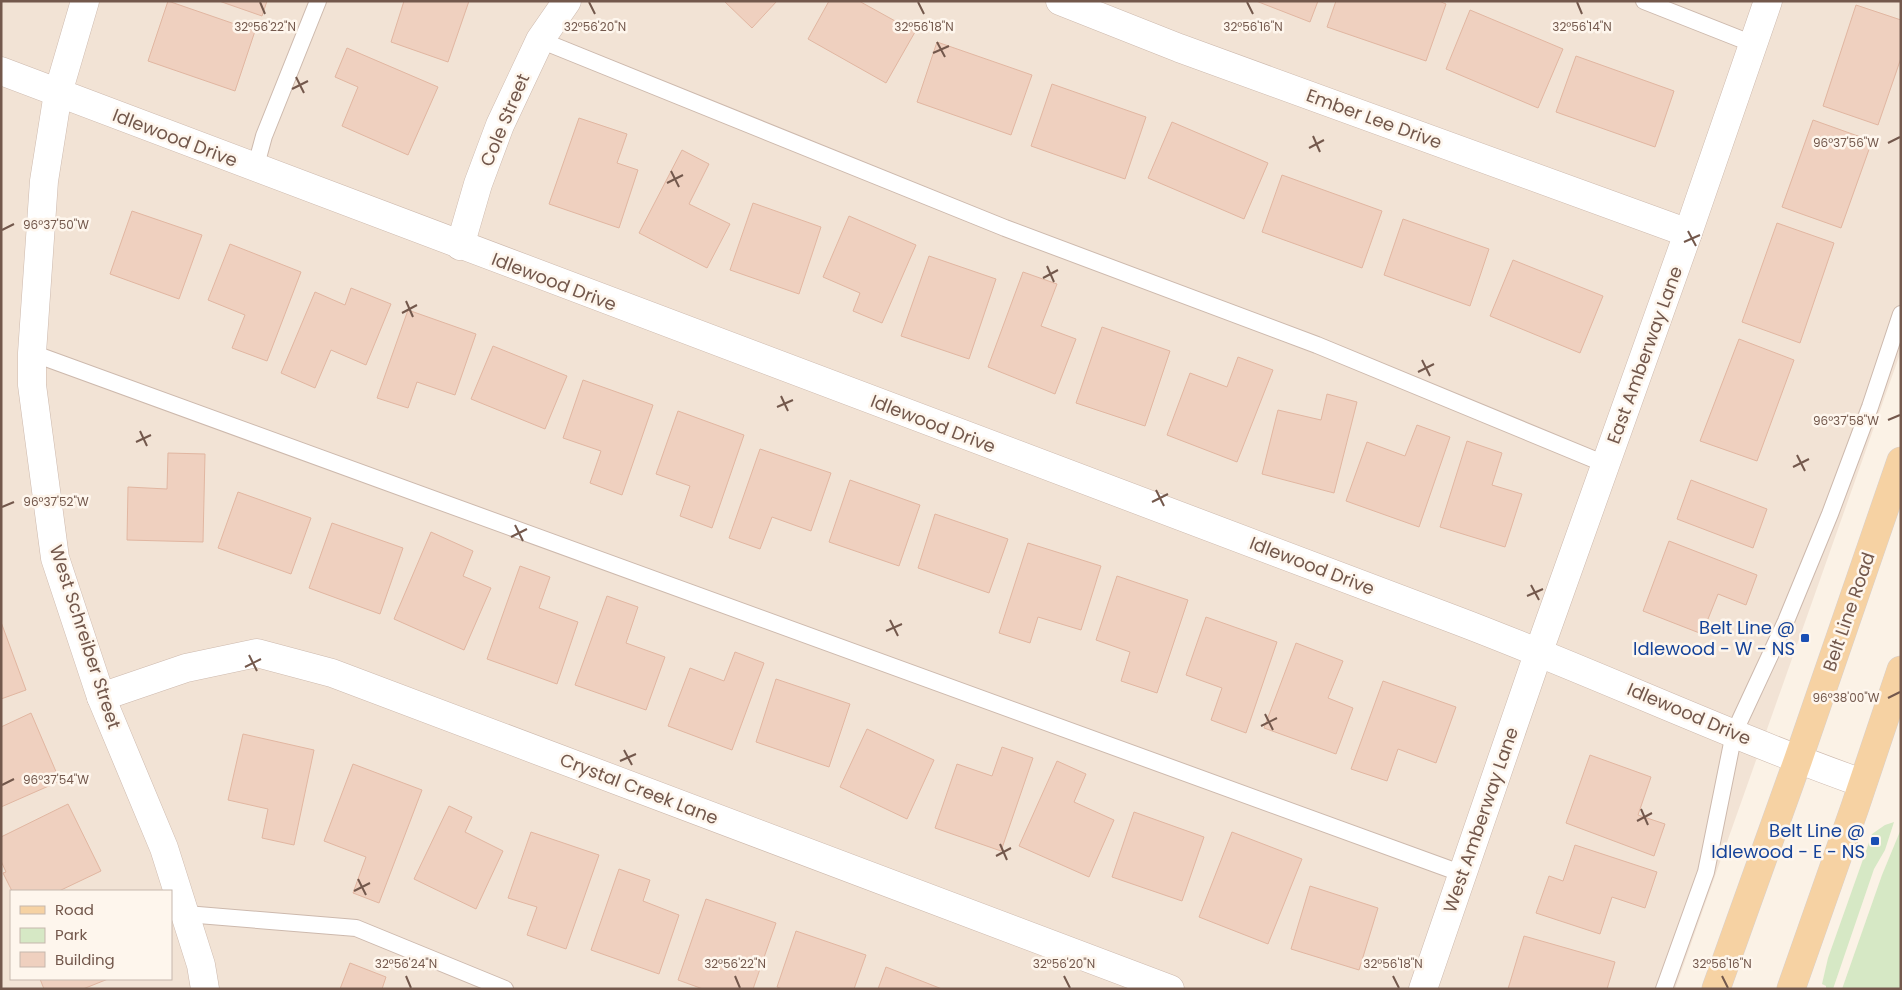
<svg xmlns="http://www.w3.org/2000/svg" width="1902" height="990" font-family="Poppins,sans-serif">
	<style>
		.residential { fill: #f2e3d5; fill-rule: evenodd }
		.green { fill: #d6e8c5 }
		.building { fill: #efd0bf; stroke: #e1b6a1 }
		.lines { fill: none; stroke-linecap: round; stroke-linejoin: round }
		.lane-casing { stroke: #cdb9ad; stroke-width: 18 }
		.street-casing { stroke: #cdb9ad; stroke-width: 29 }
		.primary-casing { stroke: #d8d0cd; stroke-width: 29 }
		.lane { stroke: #fff; stroke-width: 16 }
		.street { stroke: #fff; stroke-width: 28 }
		.primary { stroke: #f6d2a3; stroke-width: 28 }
		.ticks { fill: none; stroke: #73584c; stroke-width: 2 }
		.transit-dot { fill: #1a4fb4; stroke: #fef6ed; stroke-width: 2 }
		.labels { text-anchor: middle; stroke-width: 5; stroke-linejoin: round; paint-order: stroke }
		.street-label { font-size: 18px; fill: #73584c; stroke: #fef6ed }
		.transit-label { font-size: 18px; fill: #164399; stroke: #fef6ed; text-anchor: end }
		.ticks-label { font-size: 12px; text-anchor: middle; fill: #73584c; stroke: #fef6ed; stroke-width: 5; stroke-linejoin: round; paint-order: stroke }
	</style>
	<rect width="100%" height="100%" fill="#fbf2e6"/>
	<path class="residential" d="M1,1H1901V351L1675,989H1ZM11,891H171V979H11Z"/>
	<g class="green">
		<polygon points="1894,822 1885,850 1874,869 1833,989 1826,989 1826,986 1822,984 1828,958 1872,834 1885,825"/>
		<polygon points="1901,829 1901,989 1842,989 1882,875"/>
	</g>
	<g class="building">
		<polygon points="168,1 255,31 235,91 148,61"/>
		<polygon points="219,1 267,1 262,16"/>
		<polygon points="404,1 469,1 448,62 391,42"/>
		<polygon points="724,1 777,1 752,28"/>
		<polygon points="829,1 859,1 915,32 886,83 808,39"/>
		<polygon points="1256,1 1318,1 1310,22"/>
		<polygon points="1336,1 1439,1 1446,4 1426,61 1327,27"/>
		<polygon points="1856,5 1901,20 1901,58 1878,125 1823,106"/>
		<polygon points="1470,10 1563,49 1538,108 1446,69"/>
		<polygon points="937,42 1032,75 1011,135 917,102"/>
		<polygon points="347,48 438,87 408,155 342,126 358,87 335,77"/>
		<polygon points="1576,56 1674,91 1655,147 1556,112"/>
		<polygon points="1052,84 1146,117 1125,179 1031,146"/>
		<polygon points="579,118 627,134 617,163 638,170 619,228 549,204"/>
		<polygon points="1813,120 1872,141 1841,228 1782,207"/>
		<polygon points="1172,122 1268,163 1244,219 1148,178"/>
		<polygon points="682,150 709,164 689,204 730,224 707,268 639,233"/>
		<polygon points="1282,175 1382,211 1362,268 1262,232"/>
		<polygon points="753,203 821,227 799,294 730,270"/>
		<polygon points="132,211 202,235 179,299 110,274"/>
		<polygon points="849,216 916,245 882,323 853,311 860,293 823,277"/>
		<polygon points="1403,219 1489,249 1470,306 1384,275"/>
		<polygon points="1777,223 1834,243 1800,343 1742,322"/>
		<polygon points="230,244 301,272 267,361 232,348 245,315 208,300"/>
		<polygon points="929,256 996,279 969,359 901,336"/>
		<polygon points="1513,260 1603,296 1580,353 1490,316"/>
		<polygon points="1023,272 1057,284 1041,326 1076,339 1055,394 988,367"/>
		<polygon points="351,288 391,304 366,365 331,350 315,388 281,373 315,292 345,305"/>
		<polygon points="408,310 476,334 455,395 417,382 408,408 377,398"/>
		<polygon points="1102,327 1170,351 1145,426 1076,403"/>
		<polygon points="1739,339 1794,360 1757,461 1700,441"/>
		<polygon points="493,346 567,376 545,429 471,399"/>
		<polygon points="1238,357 1273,370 1237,462 1167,435 1190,373 1227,387"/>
		<polygon points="583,380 653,405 622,495 590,483 601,451 563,438"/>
		<polygon points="1327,394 1357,402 1334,493 1262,474 1278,410 1321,420"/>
		<polygon points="678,411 744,435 712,528 680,516 690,486 656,474"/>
		<polygon points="1417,425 1450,437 1419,527 1346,501 1367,442 1405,456"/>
		<polygon points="1467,441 1502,453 1492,485 1522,494 1505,547 1440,527"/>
		<polygon points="760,449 831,473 811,531 772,517 760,549 729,538"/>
		<polygon points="168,453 205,454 203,542 127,540 128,487 167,489"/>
		<polygon points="850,480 920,505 899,566 829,542"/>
		<polygon points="1691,480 1767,509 1753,548 1677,519"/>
		<polygon points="238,492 311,518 291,574 218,548"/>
		<polygon points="935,514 1008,539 989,593 918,568"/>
		<polygon points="332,523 403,548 380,614 309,588"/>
		<polygon points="431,532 473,551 463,576 491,588 464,650 394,619"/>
		<polygon points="1669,541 1757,575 1746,605 1718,594 1702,634 1643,611"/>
		<polygon points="1028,543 1101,566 1081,630 1038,617 1030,643 999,633"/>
		<polygon points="520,566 550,577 539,608 578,622 557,684 487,659"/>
		<polygon points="1117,576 1188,600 1157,693 1121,681 1130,652 1096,640"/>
		<polygon points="607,596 638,607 626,643 665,657 646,710 575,685"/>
		<polygon points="1206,617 1277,642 1246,733 1211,720 1222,688 1186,675"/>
		<polygon points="1,622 26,690 1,699"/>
		<polygon points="1296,643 1343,661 1328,698 1353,708 1336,754 1264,728"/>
		<polygon points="735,652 764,663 732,750 668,726 690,668 724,681"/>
		<polygon points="776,679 850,704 829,767 756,742"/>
		<polygon points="1383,681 1456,707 1436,763 1398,749 1387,781 1351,769"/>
		<polygon points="31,713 60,781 1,807 1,727"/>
		<polygon points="867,729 934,760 907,819 840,787"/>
		<polygon points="243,734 314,750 294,845 262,838 268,809 228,800"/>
		<polygon points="1002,747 1033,758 1001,851 935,828 957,764 992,776"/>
		<polygon points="1590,755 1651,777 1638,815 1665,824 1654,856 1566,823"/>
		<polygon points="1057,761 1086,774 1074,802 1114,820 1089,877 1019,846"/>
		<polygon points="353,764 422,790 379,903 353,893 366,857 324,841"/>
		<polygon points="68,804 101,871 59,891 12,891 3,873 6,872 1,861 1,837"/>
		<polygon points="449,806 472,817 465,832 503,851 476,909 414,879"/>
		<polygon points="1134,812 1204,837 1182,901 1112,877"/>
		<polygon points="531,832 599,855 566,949 527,935 537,907 508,898"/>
		<polygon points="1232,832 1302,859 1268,944 1199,917"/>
		<polygon points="1575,845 1657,872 1645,908 1612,897 1600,934 1536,913 1549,876 1563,881"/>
		<polygon points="619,869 650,880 643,901 679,915 659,974 591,950"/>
		<polygon points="1310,886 1378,908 1359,970 1291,949"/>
		<polygon points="706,899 776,923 753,989 703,989 678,980"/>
		<polygon points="796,931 866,955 854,989 782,989 777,987"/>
		<polygon points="1524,936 1615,962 1607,989 1508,989"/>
		<polygon points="350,963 386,977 382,989 340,989"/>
		<polygon points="886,967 942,989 878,989"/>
		<polygon points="40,979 108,979 83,989 44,989"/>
	</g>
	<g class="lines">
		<defs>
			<g id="lane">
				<polyline points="1644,1 1753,44"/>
				<polyline points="540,40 1005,228 1317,345 1605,464"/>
				<polyline points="255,169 264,136 318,1"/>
				<polyline points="32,353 1463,874"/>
				<polyline points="186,914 356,928 505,989"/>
				<polyline points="1664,989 1706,872 1734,733 1786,621 1830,514 1870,407 1901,314"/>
			</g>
			<g id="street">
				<polyline points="85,1 58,93 44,181 32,353 32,385 55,558 101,697 164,848 201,965 205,989"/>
				<polyline points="1060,1 1179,48 1688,233"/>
				<path d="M1,71C484,257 969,437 1453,619C1591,671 1724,734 1862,783"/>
				<polyline points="460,246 478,184 500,125 540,40 567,1"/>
				<polyline points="101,697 186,668 257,653 332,673 1170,989"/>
				<polyline points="1423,989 1539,651 1688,233 1768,1"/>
			</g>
			<g id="primary">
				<polyline points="1716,989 1798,760 1901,461"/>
				<polyline points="1791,989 1855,807 1901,670"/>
			</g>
		</defs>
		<use href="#lane" class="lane-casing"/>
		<use href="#street" class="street-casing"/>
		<use href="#primary" class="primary-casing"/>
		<use href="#lane" class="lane"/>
		<use href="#street" class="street"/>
		<use href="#primary" class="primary"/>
	</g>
	<path class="ticks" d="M260,2L265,14M589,2L595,14M918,2L924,14M1247,2L1253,14M1577,2L1582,14M937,42L945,57M933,53L949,46M296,77L304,93M292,89L308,81M1313,136L1320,152M1888,143L1900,137M1309,148L1324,140M671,171L679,187M667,183L683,175M2,230L14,224M1688,231L1696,246M1684,242L1700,235M1047,266L1054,282M1043,278L1058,270M406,301L413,317M402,313L417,305M1422,360L1430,376M1418,372L1434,364M781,396L788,411M777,407L793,400M1888,420L1900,415M140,431L147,446M136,442L151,435M1797,455L1805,471M1793,467L1809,459M1156,490L1164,506M1152,502L1168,494M2,507L14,502M515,525L523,541M511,537L527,529M1531,585L1539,600M1527,596L1543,589M890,620L898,636M886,631L902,624M249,655L257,671M245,667L261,659M1888,698L1900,692M1265,714L1273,730M1261,726L1277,718M624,750L632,765M620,761L636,754M2,785L14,779M1641,809L1648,825M1637,821L1652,813M1000,844L1007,860M996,856L1011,848M358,879L366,895M354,891L370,883M406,976L411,988M735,976L740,988M1064,976L1070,988M1393,976L1399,988M1722,976L1728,988"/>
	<g class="transit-dot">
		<rect x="1800" y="633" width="10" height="10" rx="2.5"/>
		<rect x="1870" y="836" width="10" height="10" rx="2.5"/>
	</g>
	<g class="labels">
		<g class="street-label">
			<text transform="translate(1374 119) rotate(20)" y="6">Ember Lee Drive</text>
			<text transform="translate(505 120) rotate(-67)" y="6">Cole Street</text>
			<text transform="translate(175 138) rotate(21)" y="6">Idlewood Drive</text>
			<text transform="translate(554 282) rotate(21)" y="6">Idlewood Drive</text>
			<text transform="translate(1645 355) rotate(-70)" y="6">East Amberway Lane</text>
			<text transform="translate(933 424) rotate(21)" y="6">Idlewood Drive</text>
			<text transform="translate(1312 566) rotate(21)" y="6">Idlewood Drive</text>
			<text transform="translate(1849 612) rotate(-71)" y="6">Belt Line Road</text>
			<text transform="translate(85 637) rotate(72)" y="6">West Schreiber Street</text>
			<text transform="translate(1689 714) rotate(23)" y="6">Idlewood Drive</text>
			<text transform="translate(639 789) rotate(21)" y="6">Crystal Creek Lane</text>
			<text transform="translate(1481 820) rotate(-71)" y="6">West Amberway Lane</text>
		</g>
		<g class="transit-label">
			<text x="1795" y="634">Belt Line @<tspan x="1795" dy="21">Idlewood - W - NS</tspan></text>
			<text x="1865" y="837">Belt Line @<tspan x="1865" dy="21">Idlewood - E - NS</tspan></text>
		</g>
	</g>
	<g class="ticks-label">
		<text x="265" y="31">32°56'22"N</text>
		<text x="924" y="31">32°56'18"N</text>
		<text x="1253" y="31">32°56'16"N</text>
		<text x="1582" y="31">32°56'14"N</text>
		<text x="595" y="31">32°56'20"N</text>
		<text x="1846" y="147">96°37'56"W</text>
		<text x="56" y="229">96°37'50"W</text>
		<text x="1846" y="425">96°37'58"W</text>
		<text x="56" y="506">96°37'52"W</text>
		<text x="1846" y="702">96°38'00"W</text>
		<text x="56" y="784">96°37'54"W</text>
		<text x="406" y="968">32°56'24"N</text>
		<text x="735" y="968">32°56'22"N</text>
		<text x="1064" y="968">32°56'20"N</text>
		<text x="1393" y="968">32°56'18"N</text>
		<text x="1722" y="968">32°56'16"N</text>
	</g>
	<rect width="1902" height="990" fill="none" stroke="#73584c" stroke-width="5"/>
	<rect x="10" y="890" width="162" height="90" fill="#fef6ed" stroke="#c6b7ad"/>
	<rect x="20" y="906" width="25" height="8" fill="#f6d2a3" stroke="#c6b7ad"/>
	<text x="55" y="915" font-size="15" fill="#73584c">Road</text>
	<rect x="20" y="928" width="25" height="15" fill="#d6e8c5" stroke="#c6b7ad"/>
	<text x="55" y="940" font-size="15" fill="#73584c">Park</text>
	<rect x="20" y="952" width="25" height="15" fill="#efd0bf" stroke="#c6b7ad"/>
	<text x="55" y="965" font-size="15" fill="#73584c">Building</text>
</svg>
